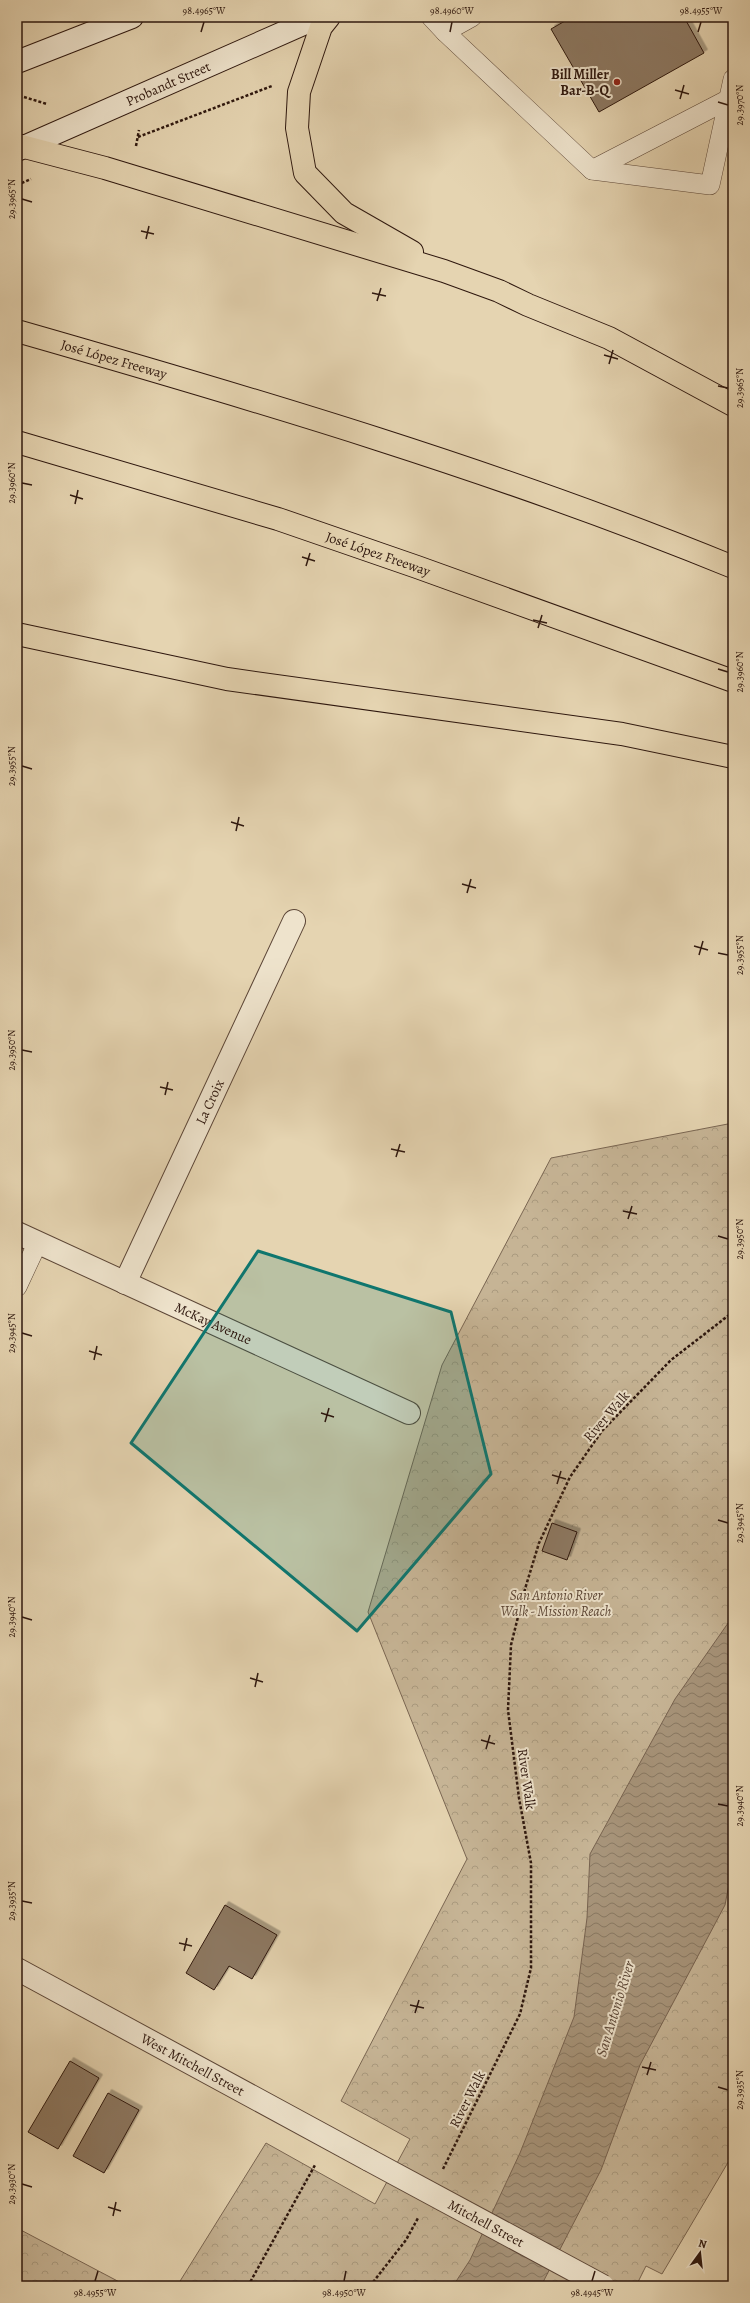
<svg xmlns="http://www.w3.org/2000/svg" width="750" height="2303" font-family="Alegreya,serif">
	<style>
		.park { fill: url(#park-crowns); stroke: #7a6652 }
		.water { fill: url(#water-waves); stroke: #77624f }
		.building { fill: #8d7963; stroke: #2e170e; filter: url(#shadow) }
		.lines { fill: none; stroke-linecap: round; stroke-linejoin: round }
		.service-casing { stroke: #5c4637; stroke-width: 20 }
		.minor-casing { stroke: #5c4637; stroke-width: 24 }
		.tertiary-casing { stroke: #5c4637; stroke-width: 24 }
		.secondary-casing { stroke: #2e170e; stroke-width: 24 }
		.motorway-casing { stroke: #2e170e; stroke-width: 24 }
		.path { stroke: #2e170e; stroke-width: 2.5; stroke-dasharray: 3 2; stroke-linecap: butt }
		.service { stroke: #eee3cc; stroke-width: 19 }
		.minor { stroke: #eee3cc; stroke-width: 22 }
		.tertiary { stroke: #eee3cc; stroke-width: 22 }
		.secondary { stroke: #eee3cc; stroke-width: 22 }
		.motorway { stroke: #e5d4b1; stroke-width: 22 }
		.tertiary-bridge-casing { stroke: #5c4637; stroke-width: 24; stroke-linecap: butt }
		.tertiary-bridge { stroke: #eee3cc; stroke-width: 22 }
		.marked { fill: #0f766e; fill-opacity: 0.2; stroke: #0f766e; stroke-width: 3; stroke-linejoin: round }
		.ticks { fill: none; stroke: #2e170e; stroke-width: 1.5 }
		.poi-dot { fill: #8f2418; stroke: #eee3cc; stroke-width: 1.5 }
		.labels { text-anchor: middle; stroke-width: 4; stroke-linejoin: round; paint-order: stroke }
		.poi-label { font-size: 14px; font-weight: bold; fill: #2e170e; stroke: #eee3cc; text-anchor: end }
		.street-label { font-size: 14px; fill: #2e170e; stroke: #eee3cc }
		.park-label { font-size: 14px; font-style: italic; fill: #5c4636; stroke: #eee3cc }
		.water-label { font-size: 15px; font-style: italic; fill: #5e4939; stroke: #eee3cc }
		.neatline { fill: none; stroke: #2e170e; stroke-width: 1.5 }
		.ticks-label { font-size: 10px; text-anchor: middle; fill: #2e170e }
	</style>
	<defs>
		<pattern id="park-crowns" width="20" height="18" patternUnits="userSpaceOnUse"><rect width="20" height="18" fill="#c6b495"/><path d="M2 6a3 3 0 1 1 6 0M12 15a3 3 0 1 1 6 0" fill="none" stroke="#aa9a7f"/></pattern>
		<pattern id="water-waves" width="16" height="10" patternUnits="userSpaceOnUse"><rect width="16" height="10" fill="#a7947a"/><path d="M0 5q4-4 8 0t8 0" fill="none" stroke="#887862"/></pattern>
		<filter id="shadow"><feDropShadow dx="3.5" dy="-3.5" stdDeviation="0" flood-color="#0004"/></filter>
	</defs>
	<rect width="100%" height="100%" fill="#e5d4b1"/>
	<filter id="stains"><feTurbulence type="fractalNoise" baseFrequency=".005" numOctaves="4"/><feColorMatrix values="0 0 0 0 .2 0 0 0 0 .09 0 0 0 0 .02 0 0 0 .5 -.17"/></filter>
	<radialGradient id="worn" r=".72"><stop offset=".6" stop-color="#630" stop-opacity="0"/><stop offset="1" stop-color="#630" stop-opacity=".3"/></radialGradient>
	<g class="park">
		<polygon points="733,1123 733,2154 662,2274 646,2266 636,2286 177,2286 266,2143 375,2204 410,2139 341,2101 467,1859 368,1612 442,1365 551,1158"/>
		<polygon points="17,2228 127,2286 17,2286"/>
	</g>
	<polygon class="water" points="733,1616 733,1863 725,1905 640,2065 601,2170 541,2286 453,2286 470,2260 520,2153 574,2017 587,1918 590,1854 675,1699"/>
	<g class="building">
		<polygon points="572,17 684,17 704,53 599,112 551,29"/>
		<polygon points="552,1523 577,1532 567,1560 542,1551"/>
		<polygon points="225,1905 277,1935 252,1979 229,1966 214,1990 186,1973"/>
		<polygon points="70,2061 99,2078 58,2149 28,2132"/>
		<polygon points="108,2093 139,2110 104,2173 73,2156"/>
	</g>
	<g class="lines">
		<defs>
			<g id="service">
				<polyline points="431,17 445,32 592,170 710,185 733,79"/>
				<polyline points="445,32 472,17"/>
				<polyline points="592,170 729,99"/>
				<polyline points="17,1287 38,1242"/>
			</g>
			<g id="minor">
				<path id="s1" d="M17,1233L409,1413"/>
				<path id="s2" d="M125,1283L294,921"/>
			</g>
			<g id="tertiary">
				<path id="s3" d="M17,1969L369,2160"/>
			</g>
			<g id="secondary">
				<polyline points="17,62 132,17"/>
				<path id="s4" d="M17,150L319,17"/>
			</g>
			<g id="motorway">
				<polyline points="329,17 321,27 299,92 297,128 305,173 344,213 412,252"/>
				<polyline points="17,145 105,168 444,271 499,291 528,305 609,338 733,405"/>
				<path id="s5" d="M17,331C258,400 501,472 733,567"/>
				<path id="s6" d="M17,442L278,519L417,567L733,681"/>
				<polyline points="17,634 227,679 622,734 733,757"/>
			</g>
		</defs>
		<use href="#service" class="service-casing"/>
		<use href="#minor" class="minor-casing"/>
		<use href="#tertiary" class="tertiary-casing"/>
		<use href="#secondary" class="secondary-casing"/>
		<use href="#motorway" class="motorway-casing"/>
		<g class="path">
			<polyline points="24,97 47,104"/>
			<polyline points="138,137 272,86"/>
			<polyline points="136,146 139,130"/>
			<polyline points="17,185 31,179"/>
			<polyline points="443,2169 520,2014 531,1968 531,1863 519,1798 508,1710 511,1645 525,1589 539,1543 570,1477 602,1431 671,1360 733,1312"/>
			<polyline points="248,2286 315,2165"/>
			<polyline points="370,2286 406,2240 418,2218"/>
		</g>
		<use href="#service" class="service"/>
		<use href="#minor" class="minor"/>
		<use href="#tertiary" class="tertiary"/>
		<use href="#secondary" class="secondary"/>
		<use href="#motorway" class="motorway"/>
		<defs>
			<g id="tertiary-bridge">
				<path id="s7" d="M369,2160L603,2286"/>
			</g>
		</defs>
		<use href="#tertiary-bridge" class="tertiary-bridge-casing"/>
		<use href="#tertiary-bridge" class="tertiary-bridge"/>
	</g>
	<path class="marked" d="M258,1251L451,1312L491,1474L357,1631L131,1443Z"/>
	<path class="ticks" d="M201,32L204,22M450,32L452,22M698,32L701,22M675,90L689,94M680,99L684,85M718,102L728,105M22,199L32,202M141,231L154,234M146,239L149,226M372,293L386,296M377,301L381,288M604,355L618,359M609,364L613,350M718,386L728,388M22,483L32,485M70,495L83,499M75,504L78,490M302,557L315,561M306,566L310,553M533,620L547,623M538,628L542,615M718,669L728,672M22,766L32,769M231,822L244,826M236,831L239,817M462,884L476,888M467,893L471,879M694,946L708,950M718,953L728,955M699,955L703,941M22,1050L32,1052M160,1087L173,1090M165,1095L168,1082M391,1149L405,1152M396,1157L400,1144M623,1211L637,1214M628,1219L632,1206M718,1236L728,1239M22,1333L32,1336M89,1351L102,1355M94,1360L97,1346M321,1413L334,1417M325,1422L329,1408M552,1475L566,1479M557,1484L561,1471M718,1520L728,1523M22,1617L32,1620M250,1678L263,1682M255,1687L258,1673M481,1740L495,1744M486,1749L490,1735M718,1804L728,1806M22,1901L32,1903M179,1943L192,1946M184,1951L187,1938M410,2005L424,2008M415,2013L419,2000M642,2067L656,2070M647,2075L651,2062M718,2087L728,2090M22,2184L32,2187M108,2207L121,2211M113,2216L116,2202M95,2281L98,2271M344,2281L346,2271M592,2281L595,2271"/>
	<circle class="poi-dot" cx="617" cy="82" r="4"/>
	<g class="labels">
		<g class="poi-label">
			<text x="609" y="79">Bill Miller<tspan x="609" dy="16">Bar-B-Q</tspan></text>
		</g>
		<g class="street-label">
			<text dy="5" stroke="none"><textPath href="#s4" startOffset="165">Probandt Street</textPath></text>
			<text dy="5" stroke="none"><textPath href="#s5" startOffset="101">José López Freeway</textPath></text>
			<text dy="5" stroke="none"><textPath href="#s6" startOffset="378">José López Freeway</textPath></text>
			<text dy="5" stroke="none"><textPath href="#s2" startOffset="200">La Croix</textPath></text>
			<text dy="5" stroke="none"><textPath href="#s1" startOffset="216">McKay Avenue</textPath></text>
			<text transform="translate(606 1416) rotate(-49)" y="5">River Walk</text>
			<text transform="translate(527 1779) rotate(82)" y="5">River Walk</text>
			<text dy="5" stroke="none"><textPath href="#s3" startOffset="200">West Mitchell Street</textPath></text>
			<text transform="translate(467 2099) rotate(-63)" y="5">River Walk</text>
			<text dy="5" stroke="none"><textPath href="#s7" startOffset="133">Mitchell Street</textPath></text>
		</g>
		<g class="park-label">
			<text x="556" y="1600">San Antonio River<tspan x="556" dy="16">Walk - Mission Reach</tspan></text>
		</g>
		<g class="water-label">
			<text transform="translate(615 2009) rotate(-73)" y="5">San Antonio River</text>
		</g>
	</g>
	<rect width="750" height="2303" fill="none" stroke="#e5d4b1" stroke-width="44"/>
	<g transform="translate(700 2253) rotate(15)" stroke="#eee3cc" stroke-width="3" paint-order="stroke">
	<path d="M0-3L7 15L0 10L-7 15Z" fill="#2e170e"/>
	<text y="-6" font-size="11" font-weight="bold" text-anchor="middle" fill="#2e170e">N</text>
	</g>
	<rect x="22" y="22" width="706" height="2259" class="neatline"/>
	<g class="ticks-label">
		<text x="204" y="14">98.4965°W</text>
		<text x="452" y="14">98.4960°W</text>
		<text x="701" y="14">98.4955°W</text>
		<text transform="translate(739 105) rotate(-90)" y="4">29.3970°N</text>
		<text transform="translate(11 199) rotate(-90)" y="4">29.3965°N</text>
		<text transform="translate(739 388) rotate(-90)" y="4">29.3965°N</text>
		<text transform="translate(11 483) rotate(-90)" y="4">29.3960°N</text>
		<text transform="translate(739 672) rotate(-90)" y="4">29.3960°N</text>
		<text transform="translate(11 766) rotate(-90)" y="4">29.3955°N</text>
		<text transform="translate(739 955) rotate(-90)" y="4">29.3955°N</text>
		<text transform="translate(11 1050) rotate(-90)" y="4">29.3950°N</text>
		<text transform="translate(739 1239) rotate(-90)" y="4">29.3950°N</text>
		<text transform="translate(11 1333) rotate(-90)" y="4">29.3945°N</text>
		<text transform="translate(739 1523) rotate(-90)" y="4">29.3945°N</text>
		<text transform="translate(11 1617) rotate(-90)" y="4">29.3940°N</text>
		<text transform="translate(739 1806) rotate(-90)" y="4">29.3940°N</text>
		<text transform="translate(11 1901) rotate(-90)" y="4">29.3935°N</text>
		<text transform="translate(739 2090) rotate(-90)" y="4">29.3935°N</text>
		<text transform="translate(11 2184) rotate(-90)" y="4">29.3930°N</text>
		<text x="95" y="2296">98.4955°W</text>
		<text x="344" y="2296">98.4950°W</text>
		<text x="592" y="2296">98.4945°W</text>
	</g>
	<rect width="100%" height="100%" filter="url(#stains)"/>
	<rect width="100%" height="100%" fill="url(#worn)"/>
</svg>
